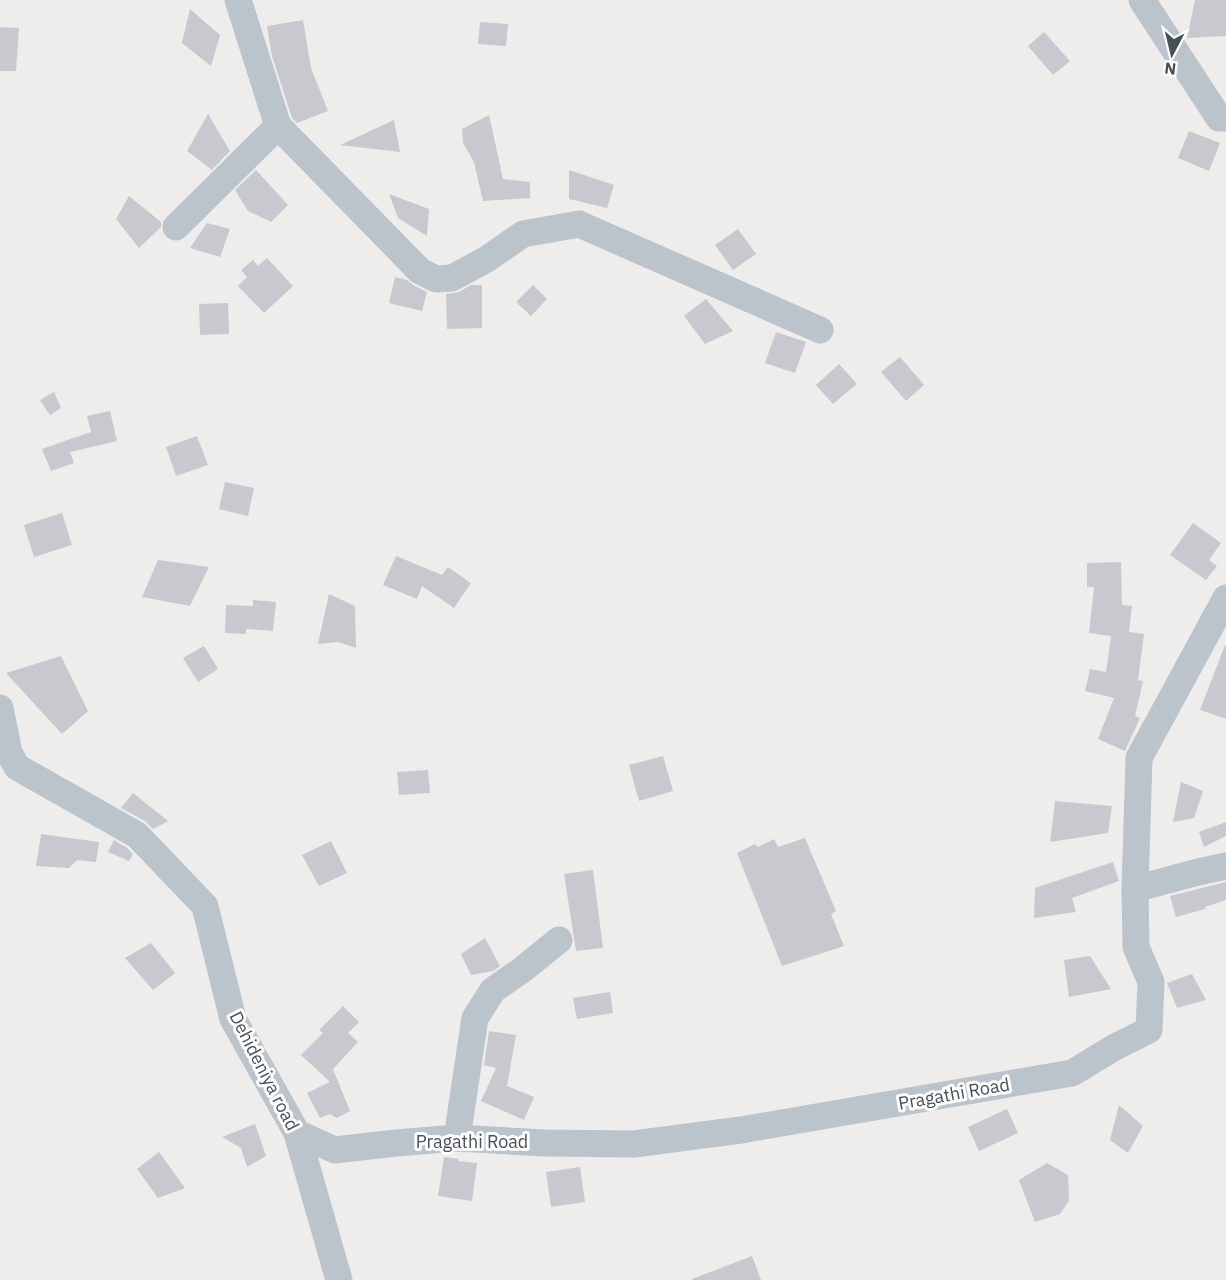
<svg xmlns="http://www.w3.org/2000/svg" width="1226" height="1280" font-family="'IBM Plex Sans',sans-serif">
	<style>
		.building { fill: #c7c9cf }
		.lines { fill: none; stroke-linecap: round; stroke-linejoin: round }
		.minor { stroke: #bbc4cb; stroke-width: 27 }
		.labels { text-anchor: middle; stroke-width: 6; stroke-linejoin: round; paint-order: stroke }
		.street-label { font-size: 18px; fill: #465058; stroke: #fff }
	</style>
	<rect width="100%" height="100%" fill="#efecec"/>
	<g class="building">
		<polygon points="1195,0 1226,0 1226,36 1187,38"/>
		<polygon points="190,9 220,35 211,66 182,43"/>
		<polygon points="303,20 311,68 328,111 297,123 292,118 272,56 267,26"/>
		<polygon points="480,22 508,24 506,46 478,44"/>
		<polygon points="0,27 19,28 16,71 0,71"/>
		<polygon points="1044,32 1070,61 1053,75 1028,46"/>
		<polygon points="208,114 230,151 212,170 187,151"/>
		<polygon points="489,115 503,179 530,182 530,198 483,201 474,162 463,143 462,129"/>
		<polygon points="394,120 400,152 340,145"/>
		<polygon points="1189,131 1220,143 1209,171 1178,158"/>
		<polygon points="256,170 288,205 271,222 248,211 235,190"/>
		<polygon points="569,170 614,185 607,208 569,199"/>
		<polygon points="389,194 429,209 427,236 398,218"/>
		<polygon points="129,196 161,222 161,227 139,248 116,219"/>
		<polygon points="207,223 230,229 220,257 190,248"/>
		<polygon points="738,229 756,254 733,270 715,245"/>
		<polygon points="267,258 293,286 264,313 238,286 247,277 241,270 253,260 258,266"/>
		<polygon points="395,277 407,280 413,285 427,292 422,311 389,303"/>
		<polygon points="471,285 482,285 482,328 447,329 446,294 459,292"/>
		<polygon points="533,285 547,299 531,316 516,302"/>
		<polygon points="706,299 733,331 705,344 684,316"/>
		<polygon points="228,303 229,334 200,335 199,304"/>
		<polygon points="776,332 806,342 795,373 765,363"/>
		<polygon points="900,357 924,385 906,401 881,372"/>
		<polygon points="839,364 857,384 833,404 816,385"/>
		<polygon points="54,392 61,408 50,415 40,400"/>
		<polygon points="110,411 117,441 70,452 74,463 51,471 42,449 91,432 87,416"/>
		<polygon points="197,436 208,465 176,476 166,447"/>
		<polygon points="225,482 254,488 248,516 219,509"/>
		<polygon points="62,513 72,545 34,557 24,525"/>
		<polygon points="1193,523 1221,543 1209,560 1217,566 1206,580 1170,555"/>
		<polygon points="396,556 442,575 448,567 471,583 454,608 422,586 417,599 383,585"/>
		<polygon points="158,560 209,567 190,606 142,597"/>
		<polygon points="1121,562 1122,605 1132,606 1129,632 1144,634 1138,680 1143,681 1135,716 1140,718 1125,751 1098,739 1114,698 1085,691 1090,669 1106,672 1111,636 1089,633 1094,587 1087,587 1087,563"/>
		<polygon points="329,594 355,606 356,648 338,642 318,644"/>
		<polygon points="253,600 276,602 273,631 246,629 246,634 225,633 226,605 253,606"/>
		<polygon points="1225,645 1226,646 1226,719 1200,710"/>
		<polygon points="204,646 218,669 198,682 183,658"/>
		<polygon points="61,656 88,711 62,734 6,673"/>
		<polygon points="663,756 673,791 639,801 629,765"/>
		<polygon points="428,770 430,793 399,795 397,772"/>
		<polygon points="1181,782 1203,791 1194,818 1173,822"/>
		<polygon points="133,793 168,821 153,829 145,821 121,808"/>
		<polygon points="1055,801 1112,806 1108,833 1050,842"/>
		<polygon points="1226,822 1226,836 1204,847 1199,832"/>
		<polygon points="41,834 99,842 96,862 77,860 69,868 36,866"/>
		<polygon points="805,838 836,911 831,914 844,946 782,966 737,853 755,844 758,847 774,839 778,847"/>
		<polygon points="114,840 127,848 133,854 129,861 108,852"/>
		<polygon points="331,841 347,873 319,886 302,855"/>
		<polygon points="1113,862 1119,881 1072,898 1076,912 1034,918 1035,888"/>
		<polygon points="593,870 603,948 576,951 564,874"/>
		<polygon points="1226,882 1226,900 1205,907 1205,909 1176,917 1170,896"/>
		<polygon points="485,938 500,966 493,971 471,975 461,954"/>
		<polygon points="151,943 175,973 153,990 125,958"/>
		<polygon points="1090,956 1111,989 1069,997 1064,960"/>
		<polygon points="1192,974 1206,1000 1177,1008 1167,983"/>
		<polygon points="610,992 613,1013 577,1019 573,998"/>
		<polygon points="343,1006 359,1022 348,1033 358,1042 333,1069 350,1111 337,1118 330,1114 320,1118 307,1093 330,1082 301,1055 323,1033 319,1030"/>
		<polygon points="489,1031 516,1035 507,1086 534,1097 524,1120 481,1101 496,1068 484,1065"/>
		<polygon points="1119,1105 1143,1126 1128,1153 1110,1140"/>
		<polygon points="1007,1109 1018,1133 979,1151 968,1127"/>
		<polygon points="255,1124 266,1156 247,1167 241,1148 222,1137"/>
		<polygon points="159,1152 185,1188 158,1198 137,1169"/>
		<polygon points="444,1157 459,1159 458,1161 477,1163 472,1201 438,1196"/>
		<polygon points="1047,1163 1068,1175 1069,1201 1060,1214 1035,1222 1019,1180"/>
		<polygon points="580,1167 585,1202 551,1207 546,1172"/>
		<polygon points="752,1256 761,1280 692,1280 692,1279"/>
	</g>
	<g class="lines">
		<g class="minor">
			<polyline points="238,0 278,126 420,271 436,279 452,278 487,259 523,234 579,224 820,330"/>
			<polyline points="1142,0 1219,118 1226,118"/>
			<polyline points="176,227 278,126"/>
			<polyline points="0,708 9,753 17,767 137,835 205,906 233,1019 297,1133 339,1280"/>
			<polyline points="1135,889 1198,872 1226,866"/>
			<polyline points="297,1133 335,1150 396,1143 457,1138 545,1143 634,1144 741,1130 1072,1073 1115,1047 1149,1030 1151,982 1136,947 1135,889 1139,758 1226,598"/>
			<polyline points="457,1138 475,1018 493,990 522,970 559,940"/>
		</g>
	</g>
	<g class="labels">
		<g class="street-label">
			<text transform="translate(264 1071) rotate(63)" y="6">Dehideniya road</text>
			<text transform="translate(954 1094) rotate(-10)" y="6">Pragathi Road</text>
			<text x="472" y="1148">Pragathi Road</text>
		</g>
	</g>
	<g transform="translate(1172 54) rotate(187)" stroke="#ffffff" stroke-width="4.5" paint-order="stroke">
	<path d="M0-4.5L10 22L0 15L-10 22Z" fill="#465058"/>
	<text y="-9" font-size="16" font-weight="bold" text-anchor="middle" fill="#465058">N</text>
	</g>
</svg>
